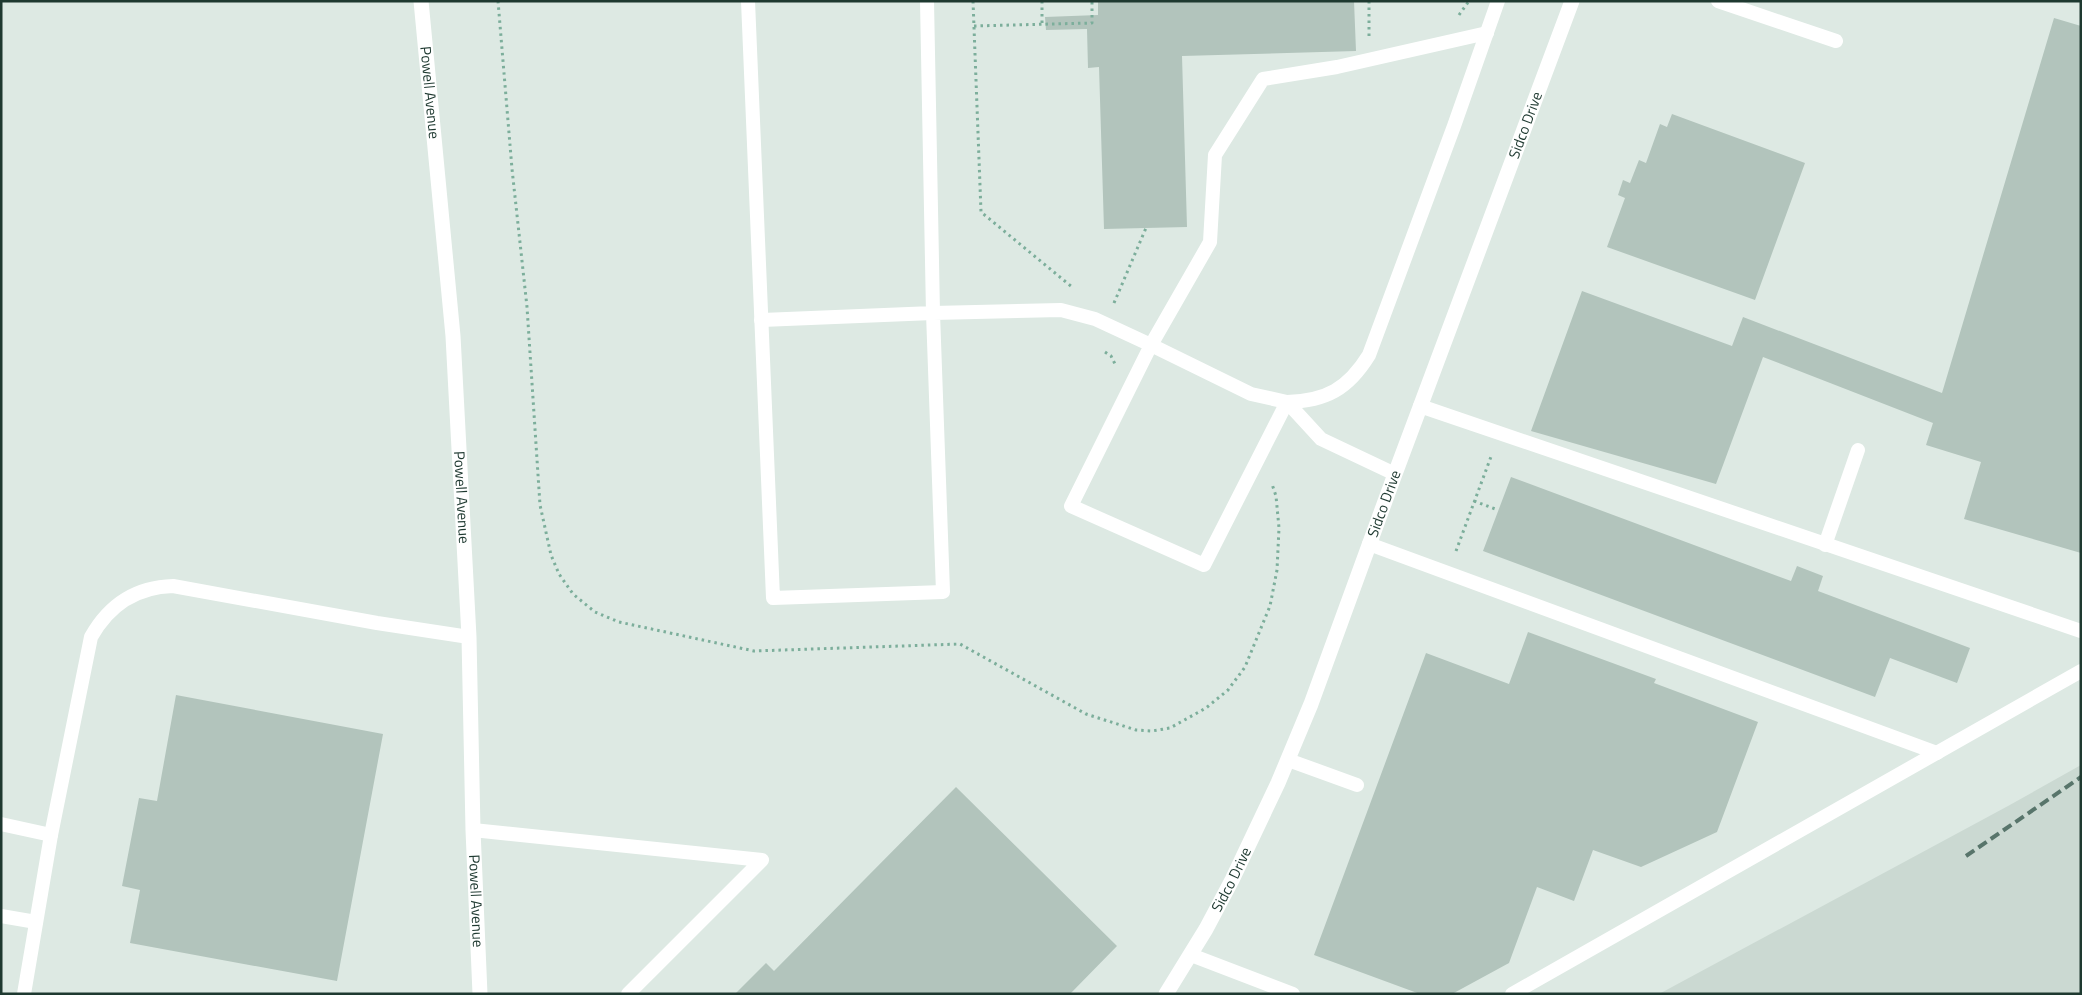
<svg xmlns="http://www.w3.org/2000/svg" width="2082" height="995" font-family="'Titillium Web',sans-serif">
	<style>
		.built { fill: #cbd9d2 }
		.building { fill: #b2c4bc }
		.lines { fill: none; stroke-linecap: round; stroke-linejoin: round }
		.path { stroke: #7cae9b; stroke-width: 3; stroke-dasharray: 2.5 4; stroke-linecap: butt }
		.lane { stroke: #fff; stroke-width: 14 }
		.secondary { stroke: #fff; stroke-width: 15 }
		.rail { stroke: #58756b; stroke-width: 4; stroke-dasharray: 10 5; stroke-linecap: butt }
		.labels { text-anchor: middle; stroke-width: 4.5; stroke-linejoin: round; paint-order: stroke }
		.street-label { font-size: 15px; fill: #1e3930; stroke: #edf6f1 }
	</style>
	<rect width="100%" height="100%" fill="#dde9e3"/>
	<polygon class="built" points="2081,765 2081,994 1659,994 2008,806"/>
	<g class="building">
		<polygon points="1098,1 1354,1 1356,51 1182,56 1187,227 1104,229 1099,67 1088,68 1087,29 1046,30 1045,17 1098,15"/>
		<polygon points="2054,18 2081,26 2081,553 1964,519 1981,462 1926,445 1933,423 1763,357 1716,484 1531,431 1582,291 1732,346 1743,317 1942,393"/>
		<polygon points="1672,114 1805,163 1755,300 1607,247 1625,198 1618,195 1623,180 1630,183 1639,160 1646,163 1660,124 1667,127"/>
		<polygon points="1511,477 1791,581 1797,566 1823,576 1818,591 1970,648 1957,683 1890,658 1875,697 1483,551"/>
		<polygon points="1528,632 1656,679 1654,683 1758,722 1717,832 1641,867 1593,850 1574,901 1537,887 1509,963 1452,994 1420,994 1314,955 1426,653 1509,684"/>
		<polygon points="176,695 383,734 337,981 130,943 140,890 122,886 139,798 157,801"/>
		<polygon points="956,787 1117,946 1070,994 735,994 766,963 774,971"/>
	</g>
	<g class="lines">
		<g class="path">
			<polyline points="498,1 512,169 527,307 540,505 551,555 559,574 573,594 595,612 619,622 754,651 960,644 1086,714 1136,730 1152,731 1170,728 1206,708 1228,690 1245,667 1270,606 1277,570 1279,528 1276,496 1272,484"/>
			<polyline points="973,1 981,212 1072,287"/>
			<polyline points="1042,1 1042,24"/>
			<polyline points="1369,1 1369,37"/>
			<polyline points="1459,15 1469,1"/>
			<polyline points="974,26 1092,23 1092,1"/>
			<polyline points="1114,303 1146,228"/>
			<polyline points="1105,352 1111,356 1115,364"/>
			<polyline points="1474,501 1498,510"/>
			<polyline points="1456,551 1492,454"/>
		</g>
		<g class="lane">
			<path d="M748,1L773,598L943,592L933,313L1061,310L1095,319L1151,345L1071,506L1204,565L1287,402C1326,401 1348,389 1369,355L1454,126L1498,1"/>
			<polyline points="1718,1 1836,41"/>
			<polyline points="761,320 933,313 927,1"/>
			<polyline points="1420,406 2081,631"/>
			<polyline points="1395,474 1321,439 1287,402 1251,394 1151,345 1210,242 1215,155 1263,79 1337,67 1487,33"/>
			<polyline points="1369,544 1937,753"/>
			<polyline points="1825,545 1858,450"/>
			<polyline points="1288,760 1357,785"/>
			<polyline points="1,824 51,835"/>
			<polyline points="473,830 762,860 628,994"/>
			<polyline points="1,916 36,922"/>
			<polyline points="1191,955 1293,994"/>
			<path d="M24,994L51,835L91,637C109,605 136,587 173,586L377,623L469,637"/>
			<polyline points="1512,994 2081,671"/>
		</g>
		<g class="secondary">
			<path id="s1" d="M421,1L453,336L469,637L473,830L480,994"/>
			<path id="s2" d="M1166,994L1206,929L1232,880L1278,783L1311,704L1395,474L1572,1"/>
		</g>
		<polyline class="rail" points="1966,856 2081,777"/>
	</g>
	<g class="labels">
		<g class="street-label">
			<text dy="5" stroke="none"><textPath href="#s1" startOffset="92">Powell Avenue</textPath></text>
			<text dy="5" stroke="none"><textPath href="#s2" startOffset="942">Sidco Drive</textPath></text>
			<text dy="5" stroke="none"><textPath href="#s1" startOffset="498">Powell Avenue</textPath></text>
			<text dy="5" stroke="none"><textPath href="#s2" startOffset="538">Sidco Drive</textPath></text>
			<text dy="5" stroke="none"><textPath href="#s2" startOffset="132">Sidco Drive</textPath></text>
			<text dy="5" stroke="none"><textPath href="#s1" startOffset="902">Powell Avenue</textPath></text>
		</g>
	</g>
	<rect width="2082" height="995" fill="none" stroke="#1e3930" stroke-width="5"/>
</svg>
